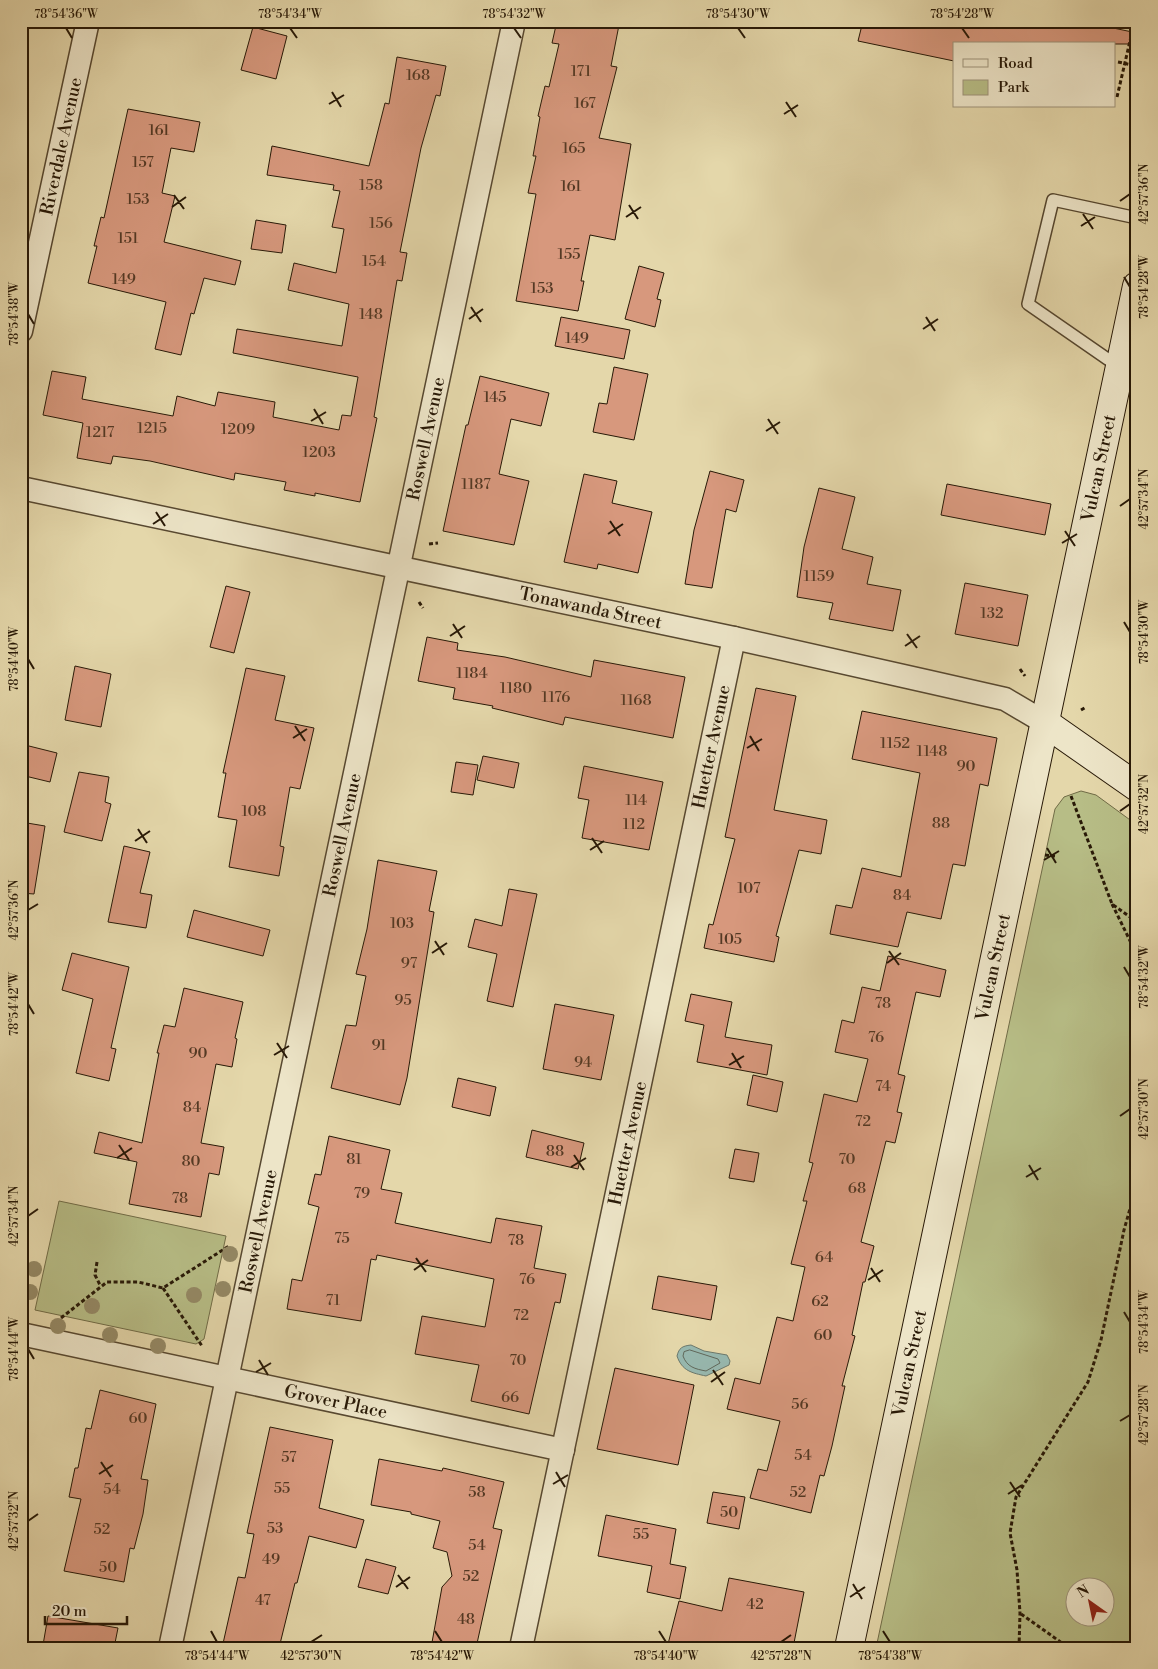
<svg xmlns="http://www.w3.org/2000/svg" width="1158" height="1669" font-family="'Libre Bodoni',serif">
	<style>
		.green { fill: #b7bd86; stroke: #706b46; fill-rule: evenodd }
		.water { fill: #97b8af; stroke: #6b786c }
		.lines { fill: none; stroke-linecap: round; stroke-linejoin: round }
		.shore { stroke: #60685b; stroke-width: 1 }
		.building { fill: #d7987d; stroke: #281907 }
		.lane-casing { stroke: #574830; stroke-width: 14 }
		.street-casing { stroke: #574830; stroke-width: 25 }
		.secondary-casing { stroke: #281907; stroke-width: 30 }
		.path { stroke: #281907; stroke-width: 3; stroke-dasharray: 4 2.5; stroke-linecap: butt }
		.lane { stroke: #ede5c8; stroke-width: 11 }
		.street { stroke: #ede5c8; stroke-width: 22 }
		.secondary { stroke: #ede5c8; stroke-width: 28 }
		.tree { fill: #948965 }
		.ticks { fill: none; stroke: #281907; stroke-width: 2 }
		.labels { text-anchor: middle; stroke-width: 4; stroke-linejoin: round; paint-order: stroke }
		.number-label { font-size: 15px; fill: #543924 }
		.street-label { font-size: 18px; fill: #281907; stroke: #ede5c8 }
		.neatline { fill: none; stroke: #281907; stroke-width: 2 }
		.ticks-label { font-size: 12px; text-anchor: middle; fill: #281907 }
	</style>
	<rect width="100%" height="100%" fill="#e4d7aa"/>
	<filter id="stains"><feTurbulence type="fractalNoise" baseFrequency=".004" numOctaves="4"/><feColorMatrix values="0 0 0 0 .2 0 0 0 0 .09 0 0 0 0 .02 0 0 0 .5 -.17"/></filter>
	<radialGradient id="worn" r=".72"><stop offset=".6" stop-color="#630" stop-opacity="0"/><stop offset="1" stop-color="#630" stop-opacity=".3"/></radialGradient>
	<g class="green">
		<path d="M1081,791L1096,795L1137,825V1648H876L1055,809L1064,797ZM1076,1586H1106V1616H1076Z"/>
		<polygon points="59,1201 226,1236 204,1339 196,1344 35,1310"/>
	</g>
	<path class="water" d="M691,1345L704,1351L727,1355L730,1361L729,1365L706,1376C692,1373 682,1371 677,1356C679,1348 682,1346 691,1345Z"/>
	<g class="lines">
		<path class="shore" d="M690,1350L718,1359L720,1363L706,1371C695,1369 687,1367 683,1356L684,1352Z"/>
	</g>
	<g class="building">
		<polygon points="557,21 600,21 619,25 611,66 617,67 599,138 631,144 615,240 590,235 581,281 584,281 578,311 516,301 536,194 528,193 536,156 533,156 540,117 538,116 545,86 549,87 559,44 552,43"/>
		<polygon points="863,21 1080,21 1137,33 1137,44 954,44 954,61 858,41"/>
		<polygon points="253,27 287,36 276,79 241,70"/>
		<polygon points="397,57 446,66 440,96 436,95 421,148 400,252 407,253 402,281 397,280 374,417 377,418 360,502 315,493 315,496 284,490 286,482 235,473 234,480 150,461 113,456 111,464 77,458 83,423 43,415 52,371 86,377 82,399 173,416 177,396 215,406 218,392 275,402 273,417 339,430 342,415 351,416 358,377 233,353 237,329 342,346 349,304 288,290 294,263 336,273 344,229 332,227 340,191 333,190 334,185 267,175 272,146 369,166 385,103 389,104"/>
		<polygon points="128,109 200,122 194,152 171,148 162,193 175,196 164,242 241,261 235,285 204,278 194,314 191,313 181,355 155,349 166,302 88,283 97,246 94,246 101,217 104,218"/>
		<polygon points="256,220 286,225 282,253 251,249"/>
		<polygon points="639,266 664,273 657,299 661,300 655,327 625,319"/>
		<polygon points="561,317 630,330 624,359 555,346"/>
		<polygon points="614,367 648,374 634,440 593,432 599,403 607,404"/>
		<polygon points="480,376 549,393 541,426 511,419 499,474 529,481 514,545 443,531 466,425 468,425"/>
		<polygon points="710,471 744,480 736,512 726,509 712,588 685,584 694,530"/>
		<polygon points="584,474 617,481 612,503 652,512 638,573 598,564 597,569 564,562"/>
		<polygon points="947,484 1051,504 1045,535 941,515"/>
		<polygon points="819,488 855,497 842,549 873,557 867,584 901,590 893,631 829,619 833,603 797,597 804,547"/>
		<polygon points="965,583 1028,595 1018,646 955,634"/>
		<polygon points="226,586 250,592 234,653 210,647"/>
		<polygon points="427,637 458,643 457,650 505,657 591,677 594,660 685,677 673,738 565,717 563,725 492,708 493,706 453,699 455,688 418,681"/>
		<polygon points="75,666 111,674 101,727 65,720"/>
		<polygon points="246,668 285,676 275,720 314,728 300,789 290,787 280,846 284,847 279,876 229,867 237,820 218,817 226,773 223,773"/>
		<polygon points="756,688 796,696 774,810 827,820 821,854 799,850 776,936 779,937 774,962 704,948 709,924 713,925 735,839 725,837"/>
		<polygon points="862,711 997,738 988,786 980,784 965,866 953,864 941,919 907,912 898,947 830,934 836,905 852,908 862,868 901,877 920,773 852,759"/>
		<polygon points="21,744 57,753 50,782 21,775"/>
		<polygon points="483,756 519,763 514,788 477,780"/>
		<polygon points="456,762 478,765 473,795 451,792"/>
		<polygon points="584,766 663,782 649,850 582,838 589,800 578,798"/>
		<polygon points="79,772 109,777 105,802 111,804 102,841 64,832"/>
		<polygon points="21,822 45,826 34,894 21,893"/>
		<polygon points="124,846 150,852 140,893 152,895 146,928 108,922"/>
		<polygon points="378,860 437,871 429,911 434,912 407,1078 400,1105 331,1088 346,1025 356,1026 366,976 356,974 367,929"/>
		<polygon points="509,889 537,894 513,1007 487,1001 497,954 468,947 475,919 502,926"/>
		<polygon points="194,910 270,930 263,956 187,937"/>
		<polygon points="72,953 129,967 111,1048 116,1049 109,1081 76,1073 93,999 62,990"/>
		<polygon points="888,956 946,970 940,997 916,992 898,1074 905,1076 897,1112 902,1113 895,1143 886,1141 861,1242 874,1246 865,1282 863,1282 852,1335 855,1336 842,1386 845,1386 832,1446 824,1476 820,1475 811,1513 750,1498 758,1469 767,1471 780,1421 727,1409 735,1378 760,1384 777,1317 793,1321 805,1267 791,1264 807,1201 803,1201 813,1163 809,1162 824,1094 857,1102 868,1059 835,1052 842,1020 854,1023 862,987 880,991"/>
		<polygon points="184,988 243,1002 235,1038 237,1039 232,1067 216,1064 201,1143 224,1147 219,1175 209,1173 201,1217 129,1204 137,1162 94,1153 99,1132 142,1143 159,1053 157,1053 164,1025 175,1027"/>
		<polygon points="691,994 732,1002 725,1037 772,1045 767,1075 697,1062 704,1025 685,1021"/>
		<polygon points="555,1004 614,1015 601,1080 543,1069"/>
		<polygon points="753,1075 783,1082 777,1112 747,1105"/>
		<polygon points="458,1078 496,1087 490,1116 452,1107"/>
		<polygon points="532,1130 584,1143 578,1169 526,1157"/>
		<polygon points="329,1136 390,1150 381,1189 402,1193 395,1223 491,1243 496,1218 542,1226 534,1268 566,1274 560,1303 555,1302 529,1414 471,1401 479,1365 415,1354 422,1316 485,1327 494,1279 377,1255 376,1260 371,1259 361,1321 287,1309 292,1279 302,1281 319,1207 308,1204 315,1174 321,1175"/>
		<polygon points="735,1149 759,1153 754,1182 729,1178"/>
		<polygon points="658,1276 717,1286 711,1320 652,1309"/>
		<polygon points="615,1368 694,1385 678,1465 597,1449"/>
		<polygon points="100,1390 156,1404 141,1479 148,1480 143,1514 134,1549 130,1548 124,1582 64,1571 81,1499 69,1497 75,1468 78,1468 86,1428 91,1429"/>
		<polygon points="270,1427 333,1440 319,1508 364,1520 356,1548 309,1536 297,1583 295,1583 279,1648 222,1648 238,1577 245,1578 254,1534 247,1533"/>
		<polygon points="379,1459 442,1471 443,1468 504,1482 493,1528 502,1530 476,1648 431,1648 442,1587 452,1576 447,1552 433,1548 440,1521 411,1514 411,1512 371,1505"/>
		<polygon points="713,1492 745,1497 739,1529 707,1523"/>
		<polygon points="606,1515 676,1529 670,1564 686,1567 680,1599 647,1592 652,1566 598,1556"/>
		<polygon points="366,1559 396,1567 388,1594 358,1587"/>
		<polygon points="729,1578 804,1592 793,1648 667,1648 679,1601 722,1611"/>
		<polygon points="48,1616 118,1628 114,1648 59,1648 43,1645"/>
	</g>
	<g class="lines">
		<defs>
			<polyline id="lane" points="1119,367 1028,304 1053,200 1137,218"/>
			<g id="street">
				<path id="s1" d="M21,331L88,21"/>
				<path id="s2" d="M21,488L734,638L930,682L1005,699L1044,722"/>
				<path id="s3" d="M21,1334L563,1450"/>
				<path id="s4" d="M170,1648L514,21"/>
				<path id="s5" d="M521,1648L734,638"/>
			</g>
			<g id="secondary">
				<polyline points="1044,722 1137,787"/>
				<path id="s6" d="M849,1648L1137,286"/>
			</g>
		</defs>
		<use href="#lane" class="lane-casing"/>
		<use href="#street" class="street-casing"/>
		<use href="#secondary" class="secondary-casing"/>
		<g class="path">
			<polyline points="1118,62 1137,66"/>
			<polyline points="1117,97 1133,28"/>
			<polyline points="24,460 28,457"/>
			<polyline points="429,544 438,543"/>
			<polyline points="419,602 423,608"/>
			<polyline points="1020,669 1025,676"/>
			<polyline points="1081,710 1086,707"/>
			<polyline points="1071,796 1112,904 1137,922"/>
			<polyline points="1045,855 1055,856"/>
			<polyline points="1112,904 1137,955"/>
			<polyline points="97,1262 95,1275 100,1285"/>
			<polyline points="163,1288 202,1346"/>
			<polyline points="61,1318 107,1282 138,1282 163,1288 229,1246"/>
			<polyline points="1021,1614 1069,1648"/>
			<polyline points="1019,1648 1020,1613 1017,1570 1010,1533 1016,1497 1088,1382 1101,1340 1124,1230 1137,1184"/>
		</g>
		<use href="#lane" class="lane"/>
		<use href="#street" class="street"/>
		<use href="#secondary" class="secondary"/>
	</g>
	<g class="tree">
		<circle cx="230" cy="1254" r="8"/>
		<circle cx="34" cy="1269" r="8"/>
		<circle cx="223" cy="1289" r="8"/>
		<circle cx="30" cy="1292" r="8"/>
		<circle cx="194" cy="1295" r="8"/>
		<circle cx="92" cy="1306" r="8"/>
		<circle cx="58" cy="1326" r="8"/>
		<circle cx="110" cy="1335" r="8"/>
		<circle cx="158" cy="1346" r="8"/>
	</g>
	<path class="ticks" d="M66,28L72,38M290,28L297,38M514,28L521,38M738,28L745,38M962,28L969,38M332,92L341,107M786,102L796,117M329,104L344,95M784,114L798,105M174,195L184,209M1120,201L1130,194M629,205L638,219M172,207L186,197M1083,214L1093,229M626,217L641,207M1081,226L1095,217M1124,277L1130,287M471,307L481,322M28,314L34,324M926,317L935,331M469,319L483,309M923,329L938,319M314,409L323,424M768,419L778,434M311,421L326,412M766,431L780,422M1120,506L1130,499M156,512L165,526M610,521L620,536M153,524L168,514M1065,531L1075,546M608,534L623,524M1062,543L1077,534M1124,622L1130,632M453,624L462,638M907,634L917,648M450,636L465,626M905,646L920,636M28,659L34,669M295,726L305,741M750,736L759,751M293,738L307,729M747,748L762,739M1120,811L1130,804M138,829L147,843M592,838L602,853M135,841L150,831M1047,848L1056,863M590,850L604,841M1044,860L1059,851M28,910L38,904M435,941L444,955M889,951L899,965M432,953L447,943M887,963L901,953M1124,967L1130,977M28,1004L34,1014M277,1043L287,1058M732,1053L741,1068M274,1055L289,1046M729,1065L744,1056M1120,1116L1130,1109M119,1145L129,1160M574,1155L584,1170M117,1158L132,1148M1029,1165L1038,1180M571,1167L586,1158M1026,1177L1041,1168M28,1216L38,1209M416,1258L426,1272M871,1268L880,1282M414,1270L428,1260M868,1280L883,1270M1124,1312L1130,1322M28,1349L34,1359M259,1360L268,1375M713,1370L723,1385M256,1372L271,1363M711,1382L725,1372M1120,1421L1130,1415M101,1462L111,1477M556,1472L565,1487M99,1474L113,1465M1010,1482L1020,1497M553,1484L568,1475M1008,1494L1022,1485M28,1521L38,1514M398,1575L408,1589M853,1584L862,1599M396,1587L410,1577M850,1597L865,1587M211,1631L217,1642M435,1631L442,1642M659,1631L666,1642M883,1631L890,1642M311,1642L322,1635M781,1642L791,1635"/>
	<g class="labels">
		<g class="number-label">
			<text x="581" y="76">171</text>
			<text x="418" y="80">168</text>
			<text x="585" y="108">167</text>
			<text x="159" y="135">161</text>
			<text x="574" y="153">165</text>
			<text x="143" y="167">157</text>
			<text x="371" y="190">158</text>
			<text x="571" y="191">161</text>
			<text x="138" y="204">153</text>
			<text x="381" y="228">156</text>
			<text x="128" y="243">151</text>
			<text x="569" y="259">155</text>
			<text x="374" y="266">154</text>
			<text x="124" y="284">149</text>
			<text x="542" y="293">153</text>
			<text x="371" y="319">148</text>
			<text x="577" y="343">149</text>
			<text x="495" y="402">145</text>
			<text x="152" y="433">1215</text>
			<text x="238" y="434">1209</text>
			<text x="100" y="437">1217</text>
			<text x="319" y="457">1203</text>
			<text x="476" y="489">1187</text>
			<text x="819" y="581">1159</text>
			<text x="992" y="618">132</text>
			<text x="472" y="678">1184</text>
			<text x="516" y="693">1180</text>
			<text x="556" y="702">1176</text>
			<text x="636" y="705">1168</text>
			<text x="895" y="748">1152</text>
			<text x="932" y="756">1148</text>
			<text x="966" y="771">90</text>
			<text x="636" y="805">114</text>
			<text x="254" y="816">108</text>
			<text x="941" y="828">88</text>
			<text x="634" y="829">112</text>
			<text x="749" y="893">107</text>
			<text x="902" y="900">84</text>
			<text x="402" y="928">103</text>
			<text x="730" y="944">105</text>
			<text x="409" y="968">97</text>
			<text x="403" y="1005">95</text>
			<text x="883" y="1008">78</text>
			<text x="876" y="1042">76</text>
			<text x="379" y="1050">91</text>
			<text x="198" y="1058">90</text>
			<text x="583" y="1067">94</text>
			<text x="883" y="1091">74</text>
			<text x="192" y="1112">84</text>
			<text x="863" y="1126">72</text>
			<text x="555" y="1156">88</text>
			<text x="354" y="1164">81</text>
			<text x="847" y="1164">70</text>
			<text x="191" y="1166">80</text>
			<text x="857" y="1193">68</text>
			<text x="362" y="1198">79</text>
			<text x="180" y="1203">78</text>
			<text x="342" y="1243">75</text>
			<text x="516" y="1245">78</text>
			<text x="824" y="1262">64</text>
			<text x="527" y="1284">76</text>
			<text x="333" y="1305">71</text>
			<text x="820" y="1306">62</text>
			<text x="521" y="1320">72</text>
			<text x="823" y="1340">60</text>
			<text x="518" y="1365">70</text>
			<text x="510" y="1402">66</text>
			<text x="800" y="1409">56</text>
			<text x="138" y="1423">60</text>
			<text x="803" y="1460">54</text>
			<text x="289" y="1462">57</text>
			<text x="282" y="1493">55</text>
			<text x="112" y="1494">54</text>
			<text x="477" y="1497">58</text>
			<text x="798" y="1497">52</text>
			<text x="729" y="1517">50</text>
			<text x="275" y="1533">53</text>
			<text x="102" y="1534">52</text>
			<text x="641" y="1539">55</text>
			<text x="477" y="1550">54</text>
			<text x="271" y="1564">49</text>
			<text x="108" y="1572">50</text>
			<text x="471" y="1581">52</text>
			<text x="263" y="1605">47</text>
			<text x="755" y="1609">42</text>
			<text x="466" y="1624">48</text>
		</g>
		<g class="street-label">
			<text dy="6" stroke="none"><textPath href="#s1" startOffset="189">Riverdale Avenue</textPath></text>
			<text dy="6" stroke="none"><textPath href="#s4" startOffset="1236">Roswell Avenue</textPath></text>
			<text dy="6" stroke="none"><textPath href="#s6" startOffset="1206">Vulcan Street</textPath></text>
			<text dy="6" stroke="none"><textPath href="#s2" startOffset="582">Tonawanda Street</textPath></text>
			<text dy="6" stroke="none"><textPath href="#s5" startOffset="921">Huetter Avenue</textPath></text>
			<text dy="6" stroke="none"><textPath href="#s4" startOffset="831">Roswell Avenue</textPath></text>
			<text dy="6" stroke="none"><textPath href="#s6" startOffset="696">Vulcan Street</textPath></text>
			<text dy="6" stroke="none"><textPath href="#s5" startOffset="516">Huetter Avenue</textPath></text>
			<text dy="6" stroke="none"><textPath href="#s4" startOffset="426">Roswell Avenue</textPath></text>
			<text dy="6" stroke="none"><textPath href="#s6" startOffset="291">Vulcan Street</textPath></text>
			<text dy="6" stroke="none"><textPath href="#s3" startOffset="322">Grover Place</textPath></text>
		</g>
	</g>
	<rect width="1158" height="1669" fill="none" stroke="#e4d7aa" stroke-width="55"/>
	<rect x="953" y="42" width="162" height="65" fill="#ede5c8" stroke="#9e937b"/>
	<rect x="963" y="59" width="25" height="8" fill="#ede5c8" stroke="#9e937b"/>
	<text x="998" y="68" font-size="15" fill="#281907">Road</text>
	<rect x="963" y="80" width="25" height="15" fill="#b7bd86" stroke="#9e937b"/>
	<text x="998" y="92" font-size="15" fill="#281907">Park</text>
	<g transform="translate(1090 1602) rotate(327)"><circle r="24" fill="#ede5c8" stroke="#9e937b"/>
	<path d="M0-4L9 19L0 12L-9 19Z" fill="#8f2418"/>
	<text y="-8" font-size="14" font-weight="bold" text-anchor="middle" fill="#281907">N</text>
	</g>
	<path d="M45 1616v8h82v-8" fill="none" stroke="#281907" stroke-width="2.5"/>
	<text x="52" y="1616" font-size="15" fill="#281907" stroke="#ede5c8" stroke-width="4" paint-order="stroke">20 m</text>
	<rect x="28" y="28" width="1102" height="1614" class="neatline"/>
	<g class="ticks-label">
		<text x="66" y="18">78°54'36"W</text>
		<text x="290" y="18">78°54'34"W</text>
		<text x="514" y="18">78°54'32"W</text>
		<text x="738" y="18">78°54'30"W</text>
		<text x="962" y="18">78°54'28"W</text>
		<text transform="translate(1144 194) rotate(-90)" y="4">42°57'36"N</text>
		<text transform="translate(1144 287) rotate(-90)" y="4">78°54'28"W</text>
		<text transform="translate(14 314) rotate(-90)" y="4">78°54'38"W</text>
		<text transform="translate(1144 499) rotate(-90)" y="4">42°57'34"N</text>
		<text transform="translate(1144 632) rotate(-90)" y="4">78°54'30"W</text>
		<text transform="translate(14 659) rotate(-90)" y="4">78°54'40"W</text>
		<text transform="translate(1144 804) rotate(-90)" y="4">42°57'32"N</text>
		<text transform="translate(14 910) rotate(-90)" y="4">42°57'36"N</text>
		<text transform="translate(1144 977) rotate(-90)" y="4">78°54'32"W</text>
		<text transform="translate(14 1004) rotate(-90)" y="4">78°54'42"W</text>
		<text transform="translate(1144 1109) rotate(-90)" y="4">42°57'30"N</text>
		<text transform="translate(14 1216) rotate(-90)" y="4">42°57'34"N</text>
		<text transform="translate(1144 1322) rotate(-90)" y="4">78°54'34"W</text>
		<text transform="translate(14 1349) rotate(-90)" y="4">78°54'44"W</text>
		<text transform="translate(1144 1415) rotate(-90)" y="4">42°57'28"N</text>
		<text transform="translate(14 1521) rotate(-90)" y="4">42°57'32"N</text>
		<text x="217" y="1660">78°54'44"W</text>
		<text x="311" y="1660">42°57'30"N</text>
		<text x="442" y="1660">78°54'42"W</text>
		<text x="666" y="1660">78°54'40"W</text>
		<text x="781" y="1660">42°57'28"N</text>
		<text x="890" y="1660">78°54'38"W</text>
	</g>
	<rect width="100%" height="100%" filter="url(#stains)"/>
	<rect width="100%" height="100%" fill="url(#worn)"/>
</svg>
